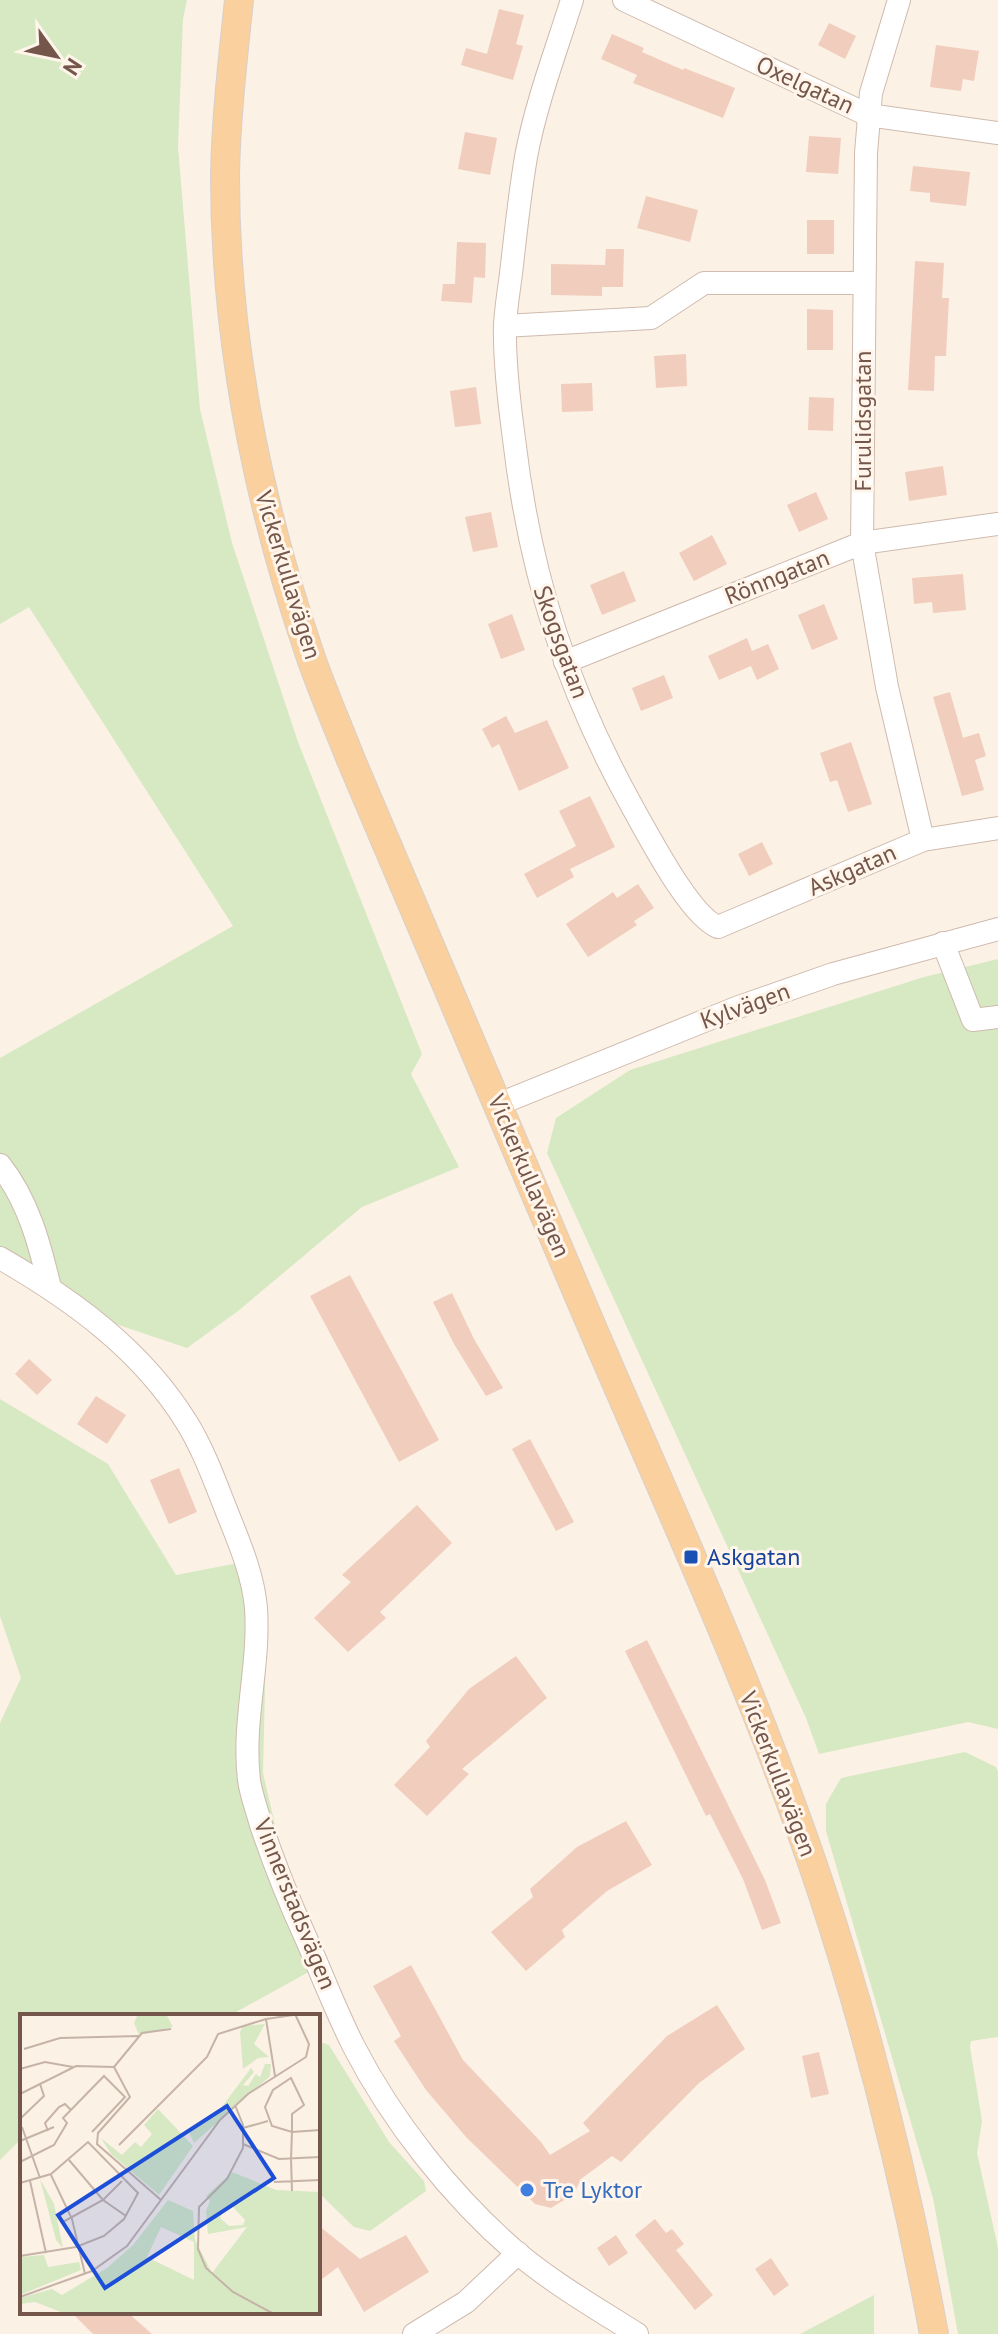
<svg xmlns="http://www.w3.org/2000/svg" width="998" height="2334" font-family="'PT Sans',sans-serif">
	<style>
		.green { fill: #d6e9c3 }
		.building { fill: #f1cdbd }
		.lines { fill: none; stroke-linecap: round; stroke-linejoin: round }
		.minor-casing { stroke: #cfbaae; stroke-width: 24 }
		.major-casing { stroke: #d8d0cc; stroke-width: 30 }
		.minor { stroke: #fff; stroke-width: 22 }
		.major { stroke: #f9d09e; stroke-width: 28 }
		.transit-dot { fill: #1a4fb4; stroke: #fff5eb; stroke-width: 3 }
		.shop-dot { fill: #3f7fe0; stroke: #fff5eb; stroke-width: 3 }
		.labels { text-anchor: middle; stroke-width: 6; stroke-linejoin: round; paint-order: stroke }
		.street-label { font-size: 24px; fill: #74564a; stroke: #fff5eb }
		.transit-label { font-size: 24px; fill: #164399; stroke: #fff5eb; text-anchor: start }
		.shop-label { font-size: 24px; fill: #366cbe; stroke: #fff5eb; text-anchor: start }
		.inset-road { fill: none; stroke: #c6b3a7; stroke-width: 2 }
		.view { fill: #1d4ed8; fill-opacity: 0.15; stroke: #1d4ed8; stroke-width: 4 }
		.inset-edge { fill: none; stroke: #74564a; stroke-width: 4 }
	</style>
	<rect width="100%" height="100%" fill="#fcf1e5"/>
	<g class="green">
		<polygon points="0,0 187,0 183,19 178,147 200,409 232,543 298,742 422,1054 411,1074 459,1167 362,1207 238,1311 187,1348 86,1314 0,1256 0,1058 233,926 29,607 0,624"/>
		<polygon points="998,959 998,1729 968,1722 819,1754 806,1718 547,1153 556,1118 630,1070 924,977"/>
		<polygon points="0,1399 108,1464 176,1575 249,1561 266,1644 263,1773 288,1881 323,1964 229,2016 22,2016 22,2138 0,2160 0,1723 21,1678 0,1616"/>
		<polygon points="965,1752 996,1767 998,1772 998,2037 971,2041 970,2047 982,2121 977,2153 998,2248 998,2334 958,2334 933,2198 826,1831 826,1804 841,1778"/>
		<polygon points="320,2042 329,2045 389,2142 424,2181 426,2191 370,2231 354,2227 318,2192"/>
		<polygon points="874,2295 874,2334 800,2334"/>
	</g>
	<g class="building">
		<polygon points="499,9 524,15 516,44 523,46 513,80 461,65 466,48 487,54"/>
		<polygon points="829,23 856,36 845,59 818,45"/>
		<polygon points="612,34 644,48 642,52 683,70 684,68 735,88 723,118 633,83 637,75 601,59"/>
		<polygon points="936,45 979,51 974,81 963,79 961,91 930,87"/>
		<polygon points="465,132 497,138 490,175 458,169"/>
		<polygon points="809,136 841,138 838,174 806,172"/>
		<polygon points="913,166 970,172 966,206 930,202 930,193 910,191"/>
		<polygon points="646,196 698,210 690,242 637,228"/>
		<rect x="807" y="220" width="27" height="34"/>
		<polygon points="457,242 486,243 485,278 474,277 472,303 441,301 443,284 455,284"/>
		<polygon points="606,249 624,249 623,287 602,287 602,296 551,295 551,264 605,265"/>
		<polygon points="915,261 944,263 942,298 949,298 946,356 935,356 934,391 908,390"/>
		<polygon points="807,309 833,310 833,350 807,350"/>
		<polygon points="686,354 687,386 656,388 654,356"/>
		<polygon points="592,383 593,411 562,412 561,384"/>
		<polygon points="476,387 481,424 455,427 450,391"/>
		<polygon points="809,397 834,398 833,431 808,430"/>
		<polygon points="943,466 947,495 909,501 905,472"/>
		<polygon points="816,492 828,519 799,532 787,505"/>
		<polygon points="491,512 498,547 473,552 465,517"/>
		<polygon points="712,535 727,564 694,581 679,553"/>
		<polygon points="624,571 636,601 602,615 590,585"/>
		<polygon points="963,574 966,610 933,613 932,602 914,604 912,578"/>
		<polygon points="824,604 838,639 812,650 798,615"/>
		<polygon points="512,614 525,650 501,659 488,624"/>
		<polygon points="747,638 752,651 768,644 779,669 757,680 751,666 719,680 708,656"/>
		<polygon points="664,675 673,698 641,711 632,688"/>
		<polygon points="950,692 963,738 979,733 986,756 975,760 984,790 962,796 933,697"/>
		<polygon points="506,716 515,733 547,720 569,768 519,791 499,744 492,748 482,729"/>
		<polygon points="851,742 872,804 848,812 837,780 830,782 820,753"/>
		<polygon points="590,796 615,847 570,869 574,877 537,898 524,874 576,846 559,811"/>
		<polygon points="762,842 773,864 749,876 738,854"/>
		<polygon points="638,884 654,908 634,921 637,925 588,957 566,924 613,892 617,898"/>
		<polygon points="350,1275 439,1440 399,1462 310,1296"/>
		<polygon points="452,1293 474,1339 503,1388 486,1396 454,1344 433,1302"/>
		<polygon points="29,1359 52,1380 37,1395 15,1374"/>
		<polygon points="96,1396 126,1415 107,1444 77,1424"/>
		<polygon points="530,1439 574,1522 556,1531 512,1449"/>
		<polygon points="179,1468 197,1512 169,1524 150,1480"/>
		<polygon points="417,1505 452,1543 380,1612 386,1618 348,1652 314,1618 351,1582 342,1575"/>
		<polygon points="647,1640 765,1880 781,1923 762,1930 743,1879 710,1814 706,1816 625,1651"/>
		<polygon points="516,1656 547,1698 462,1769 469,1774 427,1816 394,1785 430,1747 426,1741 469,1689"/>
		<polygon points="626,1821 652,1865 607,1891 562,1930 565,1937 526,1971 491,1932 533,1897 530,1889 577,1847"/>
		<polygon points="411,1965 463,2060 541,2142 550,2155 590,2131 583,2123 667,2036 717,2005 745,2049 699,2083 621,2162 612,2156 581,2179 574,2194 551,2208 535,2204 466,2137 426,2090 394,2041 401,2036 373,1986"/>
		<polygon points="819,2052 829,2094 811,2098 802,2056"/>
		<polygon points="655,2219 666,2233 672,2229 684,2244 676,2250 713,2295 695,2310 635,2235"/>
		<polygon points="318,2225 360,2259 406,2235 429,2272 364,2312 338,2267 318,2282"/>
		<polygon points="616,2235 628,2253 609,2266 597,2248"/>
		<polygon points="771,2258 789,2285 774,2296 755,2269"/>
		<polygon points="71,2312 127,2312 152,2334 93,2334"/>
	</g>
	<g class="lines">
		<defs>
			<g id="minor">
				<path d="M572,0C556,51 536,103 526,157C520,192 516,229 512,265C510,284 506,305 505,325C504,362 509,402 514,439C530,576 567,690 634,810C650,838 690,916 718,927L923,840L998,828"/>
				<polyline points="624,0 868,115 998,133"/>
				<polyline points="899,0 871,93 866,153 862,543 887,687 923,840"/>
				<polyline points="505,326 651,318 704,283 864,283"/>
				<polyline points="565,662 862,543 998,524"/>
				<polyline points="943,943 973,1020 998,1017"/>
				<polyline points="499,1104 736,1008 833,974 998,929"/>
				<path d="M0,1165C28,1200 40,1245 50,1288"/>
				<path d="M0,1258C73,1300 142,1350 187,1423C203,1449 214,1479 225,1507C238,1540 253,1573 256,1608C260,1666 242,1722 249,1780C251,1795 257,1810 261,1825C274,1863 288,1899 305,1936C321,1972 335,2009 353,2045C392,2121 451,2196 516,2252C553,2283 596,2308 637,2334"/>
				<polyline points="414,2334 466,2302 518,2253"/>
			</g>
			<path id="major" d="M239,0C233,58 226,117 225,176C225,338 257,499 309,652C321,688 337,724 351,760C431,946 509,1133 589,1320C670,1509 757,1696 822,1892C870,2037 906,2184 934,2334"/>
		</defs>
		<use href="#minor" class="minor-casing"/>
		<use href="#major" class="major-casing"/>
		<use href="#minor" class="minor"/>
		<use href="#major" class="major"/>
	</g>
	<rect class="transit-dot" x="683" y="1549" width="16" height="16" rx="4"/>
	<circle class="shop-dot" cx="527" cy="2190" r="8"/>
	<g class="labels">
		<g class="street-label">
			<text transform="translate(805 85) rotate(25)" y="8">Oxelgatan</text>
			<text transform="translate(863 421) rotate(-90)" y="8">Furulidsgatan</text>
			<text transform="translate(288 575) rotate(73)" y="8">Vickerkullavägen</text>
			<text transform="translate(777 577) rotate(-22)" y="8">Rönngatan</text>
			<text transform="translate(561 642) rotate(70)" y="8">Skogsgatan</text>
			<text transform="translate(852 870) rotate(-24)" y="8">Askgatan</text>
			<text transform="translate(745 1006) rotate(-20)" y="8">Kylvägen</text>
			<text transform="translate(529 1176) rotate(67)" y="8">Vickerkullavägen</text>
			<text transform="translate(778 1774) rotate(69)" y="8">Vickerkullavägen</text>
			<text transform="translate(295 1904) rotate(68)" y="8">Vinnerstadsvägen</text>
		</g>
		<g class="transit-label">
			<text x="707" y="1565">Askgatan</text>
		</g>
		<g class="shop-label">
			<text x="543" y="2198">Tre Lyktor</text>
		</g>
	</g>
	<g transform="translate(20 2014)">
		<rect width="300" height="300" fill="#fcf1e5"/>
		<path d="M118,0H146L153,13L119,21L114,9ZM245,10L234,30L249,43L238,44L223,55L220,18L223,12ZM245,50H251L250,62L174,129L168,116L195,102L231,54L234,58L223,71L228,72L236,60L240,63ZM138,95L173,132L139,181L91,140L81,124L102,141L115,128L121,133L132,120L124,111ZM212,158L256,176L300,178V300H46L15,288L0,290V284L32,275L42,281L87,254L113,231L148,186L173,197L175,226L192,259L227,213L188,220L186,197L190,187L186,182ZM212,192L225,206L223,211L209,212L200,204L205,193ZM141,213L174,228V266L127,243ZM20,165L34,190L43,234L36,226ZM24,241L28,253L59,248L61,256L0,281V243Z" fill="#d6e9c3" fill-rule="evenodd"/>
		<path class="inset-road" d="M4,35L40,24L119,22M94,53L110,83L78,119L77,130L141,186M94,53L122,19L151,15M0,55L25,48L53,53M255,62L246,5L280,0M0,80L56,52L94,53M215,91L223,111V134L207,165L179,193L178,235L186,254L213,278L254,300M0,105L24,82L20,70M2,113L20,164M223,114L248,107M28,117L25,109L39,93L45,90L51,96M0,127L34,113M223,130L259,145L300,143M99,131L187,43L198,20L246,5M49,146L83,186L106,202M0,148L34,131L47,109L43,104L84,62L105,83L72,118M31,161L52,205L65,260M10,167L26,239M254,168L300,166M0,169L31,160L68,128L118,179L104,205L84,222L56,233L0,242M272,177L271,145L272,118V100L284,91L271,64L253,76L245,93L252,112L272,118L300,116M41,209L83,186L102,167M0,283L72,257L107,232L200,106L228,80L286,43L289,30L275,0"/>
		<path class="view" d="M207,92L254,164L85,274L38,201Z"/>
		<rect width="300" height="300" class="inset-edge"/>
	</g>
	<g transform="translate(56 56) rotate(123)" stroke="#fff5eb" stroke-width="6" paint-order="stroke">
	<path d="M0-6L14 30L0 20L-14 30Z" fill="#74564a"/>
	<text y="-12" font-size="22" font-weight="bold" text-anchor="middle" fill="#74564a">N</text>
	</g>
</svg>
